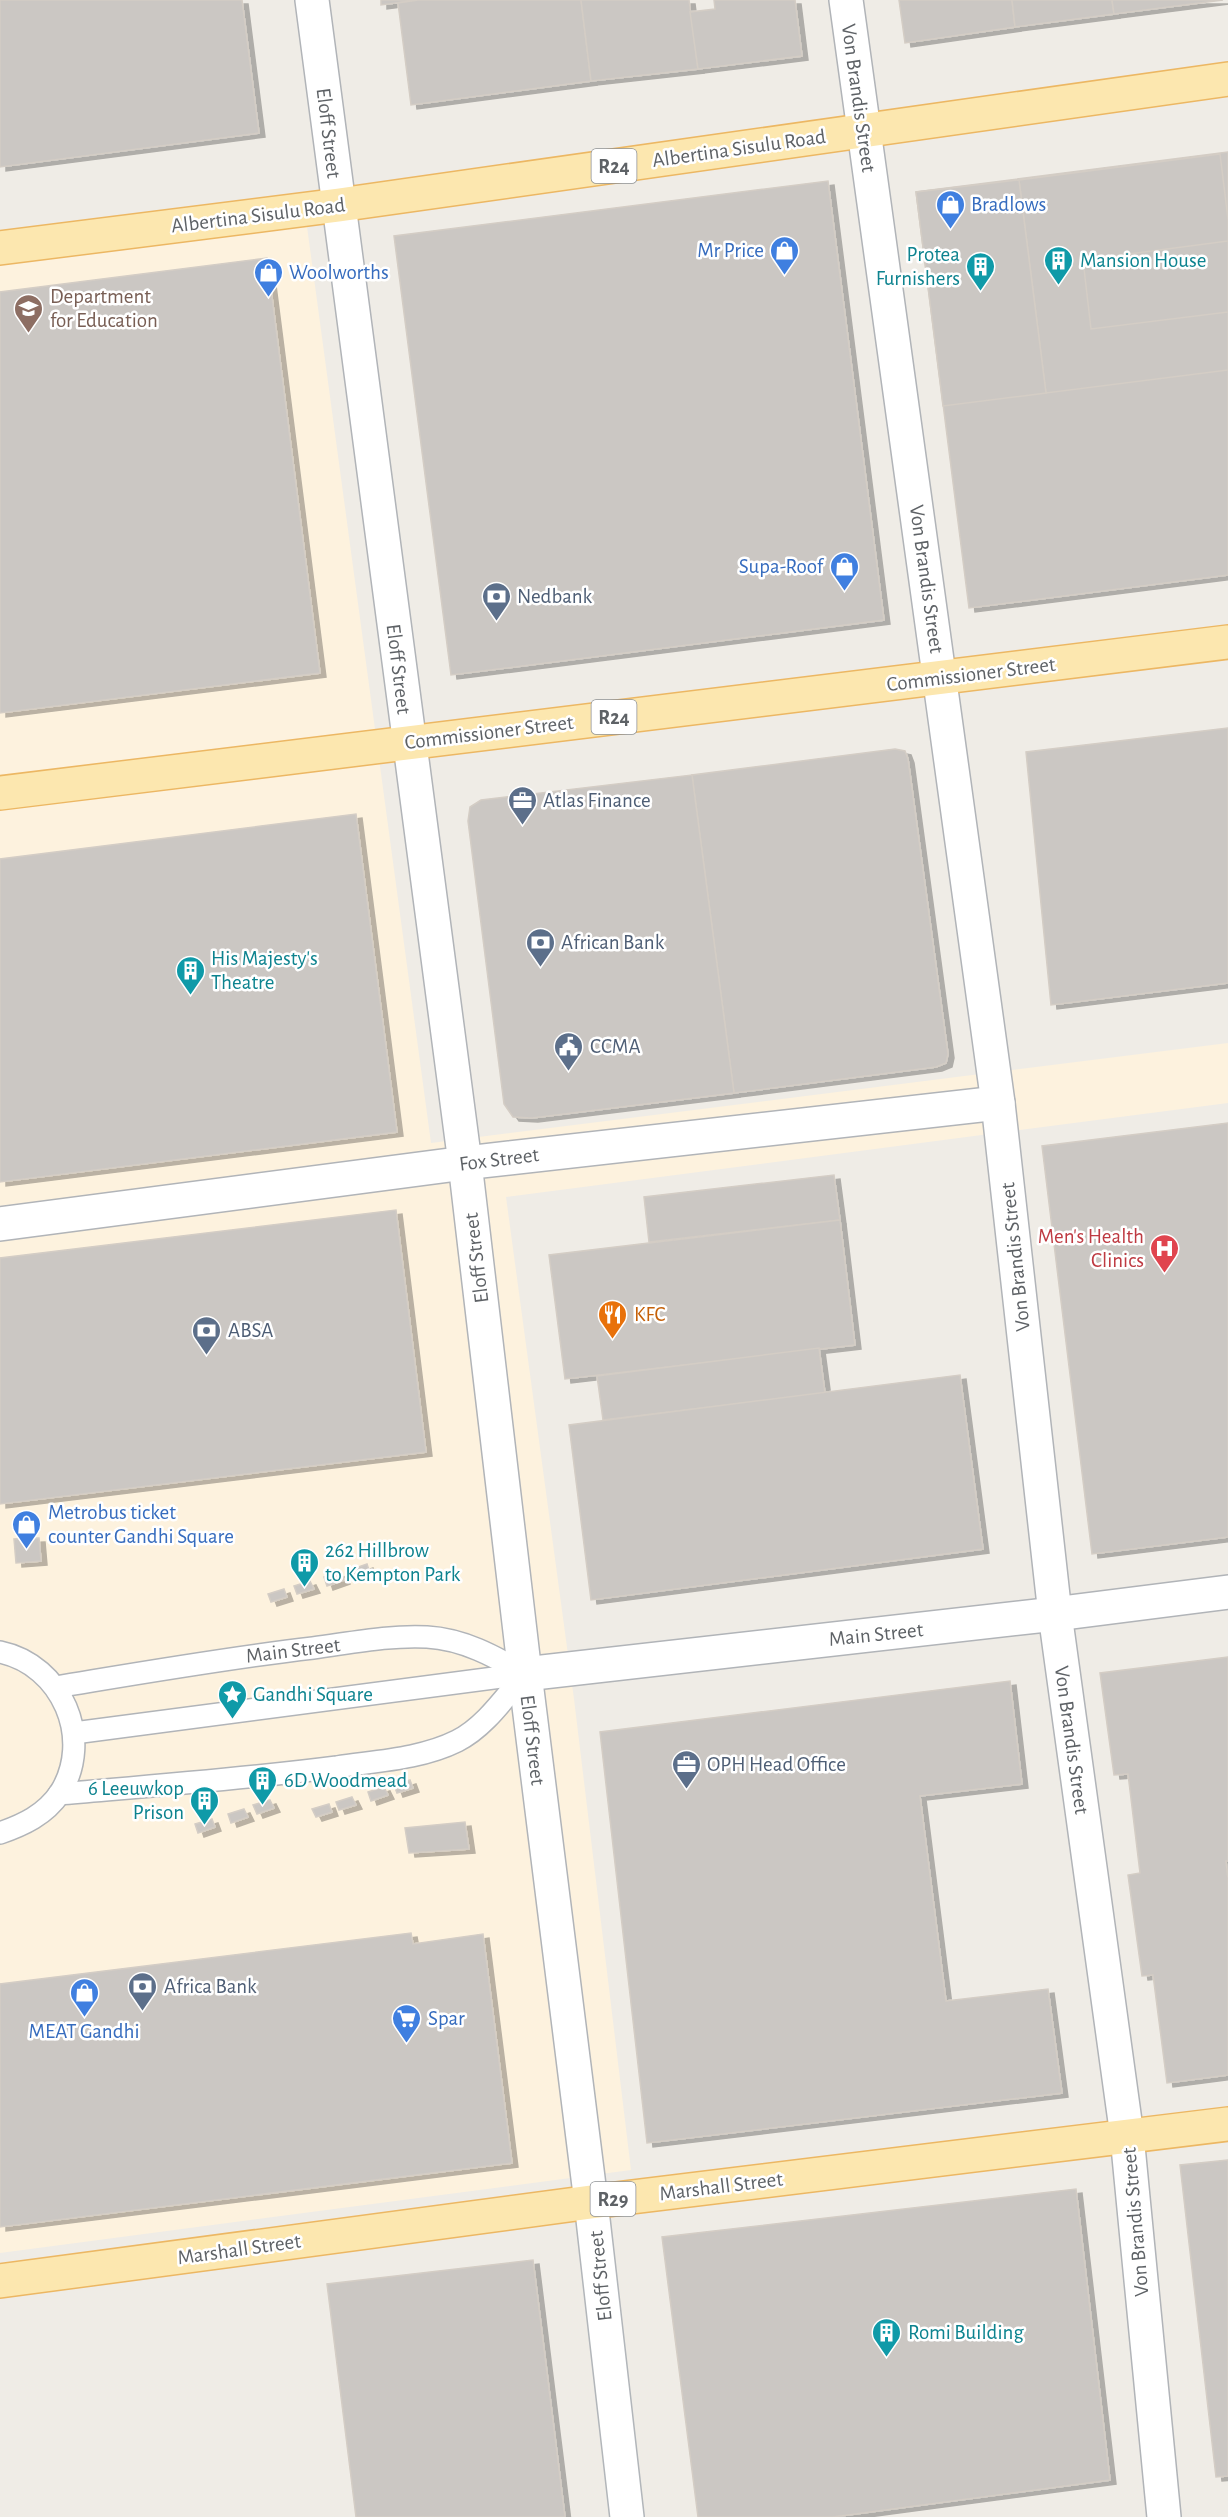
<svg xmlns="http://www.w3.org/2000/svg" width="1228" height="2517" font-family="'Alegreya Sans',sans-serif">
	<style>
		.commercial { fill: #fdf2de }
		.building { fill: #cbc7c3; stroke: #d4cdc5; stroke-width: 1.5; filter: url(#shadow) }
		.lines { fill: none; stroke-linecap: round; stroke-linejoin: round }
		.lane-casing { stroke: #b1b4b8; stroke-width: 24 }
		.street-casing { stroke: #b1b4b8; stroke-width: 36 }
		.secondary-casing { stroke: #b2b6ba; stroke-width: 36 }
		.primary-casing { stroke: #ecb763; stroke-width: 36 }
		.lane { stroke: #fff; stroke-width: 21 }
		.street { stroke: #fff; stroke-width: 33 }
		.secondary { stroke: #fff; stroke-width: 33 }
		.primary { stroke: #fce7af; stroke-width: 33 }
		.labels { text-anchor: middle; stroke-width: 5; stroke-linejoin: round; paint-order: stroke }
		.shield { fill: #fff; stroke: #8e9194; stroke-width: 1.5 }
		.shield-label { font-size: 20px; font-weight: bold; fill: #5e6266 }
		.street-label { font-size: 21px; fill: #5e6266; stroke: #fff }
		.shop-label { font-size: 21px; fill: #366cbe; stroke: #fff; text-anchor: start }
		.culture-label { font-size: 21px; fill: #0d838f; stroke: #fff; text-anchor: start }
		.education-label { font-size: 21px; fill: #785e54; stroke: #fff; text-anchor: start }
		.service-label { font-size: 21px; fill: #4e5e75; stroke: #fff; text-anchor: start }
		.health-label { font-size: 21px; fill: #be3a42; stroke: #fff; text-anchor: end }
		.food-label { font-size: 21px; fill: #c56008; stroke: #fff; text-anchor: start }
	</style>
	<defs>
		<filter id="shadow"><feDropShadow dx="6" dy="4" stdDeviation="0" flood-color="#0004"/></filter>
	</defs>
	<rect width="100%" height="100%" fill="#efece6"/>
	<polygon class="commercial" points="303,197 431,1143 1228,1043 1228,1103 506,1197 574,1699 631,2170 0,2253 0,235"/>
	<g class="building">
		<polygon points="0,0 242,0 259,133 0,167"/>
		<polygon points="381,0 418,0 381,5"/>
		<polygon points="418,0 581,0 591,81 411,105 398,3"/>
		<polygon points="581,0 689,0 698,69 591,81"/>
		<polygon points="714,0 795,0 802,56 698,69 690,12 715,9"/>
		<polygon points="899,0 1012,0 1015,27 905,43"/>
		<polygon points="1012,0 1112,0 1114,14 1015,27"/>
		<polygon points="1112,0 1223,0 1114,14"/>
		<polygon points="1228,152 1228,575 969,608 916,192"/>
		<polygon points="1220,154 1228,219 1228,241 1083,260 1091,329 1228,312 1228,370 1046,393 1019,180"/>
		<polygon points="1019,180 1046,393 943,406 916,192"/>
		<polygon points="828,181 884,620 451,675 394,236"/>
		<polygon points="267,258 320,673 0,713 0,292"/>
		<polygon points="1228,728 1228,983 1051,1005 1026,752"/>
		<polygon points="895,749 905,751 908,759 948,1054 946,1063 936,1067 734,1093 692,775"/>
		<polygon points="692,775 734,1093 532,1118 513,1117 504,1104 468,821 470,807 481,800"/>
		<polygon points="356,814 397,1132 0,1182 0,859"/>
		<polygon points="1228,1123 1228,1537 1092,1554 1042,1146"/>
		<polygon points="834,1175 840,1220 649,1242 644,1197"/>
		<polygon points="396,1210 426,1452 0,1504 0,1258"/>
		<polygon points="840,1220 855,1345 565,1379 549,1255"/>
		<polygon points="819,1348 825,1393 603,1420 597,1376"/>
		<polygon points="960,1375 983,1549 591,1600 569,1425"/>
		<polygon points="39,1538 41,1561 16,1563 14,1539"/>
		<polygon points="367,1564 370,1573 354,1578 350,1570"/>
		<polygon points="341,1572 344,1580 327,1586 324,1577"/>
		<polygon points="310,1581 314,1589 297,1594 294,1586"/>
		<polygon points="284,1589 287,1597 271,1602 268,1594"/>
		<polygon points="1228,1657 1228,1861 1226,1861 1228,1879 1228,2075 1167,2083 1153,1975 1142,1976 1128,1875 1140,1873 1128,1774 1114,1775 1100,1673"/>
		<polygon points="1010,1681 1022,1784 920,1796 946,2001 1048,1989 1062,2093 647,2143 600,1732"/>
		<polygon points="410,1780 413,1788 397,1793 394,1785"/>
		<polygon points="384,1787 388,1795 371,1801 368,1792"/>
		<polygon points="352,1797 356,1805 339,1810 336,1802"/>
		<polygon points="270,1800 274,1808 257,1814 253,1805"/>
		<polygon points="329,1804 332,1812 316,1817 312,1809"/>
		<polygon points="244,1809 248,1817 231,1823 228,1814"/>
		<polygon points="212,1819 215,1827 198,1833 195,1824"/>
		<polygon points="465,1822 469,1849 409,1853 405,1828"/>
		<polygon points="411,1933 413,1944 483,1934 512,2163 0,2227 0,1984"/>
		<polygon points="1228,2160 1228,2476 1216,2477 1180,2165"/>
		<polygon points="1076,2189 1110,2480 833,2517 698,2517 662,2237"/>
		<polygon points="533,2260 565,2517 356,2517 327,2284"/>
	</g>
	<g class="lines">
		<defs>
			<g id="lane">
				<path d="M0,1652C62,1665 94,1739 60,1793C45,1815 23,1825 0,1833"/>
				<path d="M56,1687C141,1673 227,1658 313,1648C351,1643 389,1635 427,1637C463,1639 494,1656 525,1674"/>
				<polyline points="74,1733 525,1674"/>
				<path d="M59,1794C151,1786 244,1779 337,1767C376,1761 421,1759 457,1741C485,1727 505,1697 525,1674"/>
			</g>
			<g id="street">
				<polyline points="312,0 465,1163 525,1674 591,2202"/>
				<polyline points="846,0 998,1103 1055,1614 1127,2136 1164,2517"/>
				<polyline points="0,1224 465,1163 998,1103"/>
				<polyline points="525,1674 1055,1614 1228,1592"/>
			</g>
			<polyline id="secondary" points="591,2202 627,2517"/>
			<g id="primary">
				<polyline points="0,248 339,205 1228,79"/>
				<polyline points="0,793 1228,642"/>
				<polyline points="0,2281 591,2202 1228,2124"/>
			</g>
		</defs>
		<use href="#lane" class="lane-casing"/>
		<use href="#street" class="street-casing"/>
		<use href="#secondary" class="secondary-casing"/>
		<use href="#primary" class="primary-casing"/>
		<use href="#lane" class="lane"/>
		<use href="#street" class="street"/>
		<use href="#secondary" class="secondary"/>
		<use href="#primary" class="primary"/>
	</g>
	<defs>
		<symbol id="shop-pin" viewBox="-11 -11 22 30"><path d="M0 17L-7.5 6A9.5 9.5 0 1 1 7.5 6Z" fill="#3f7fe0" stroke="#fff"/><path d="M-5-2.5h2.3a2.7 3.5 0 0 1 5.4 0H5L5.5 6h-11ZM-1.5-2.5h3a1.5 2.3 0 0 0-3 0Z" fill="#fff"/></symbol>
		<symbol id="building-pin" viewBox="-11 -11 22 30"><path d="M0 17L-7.5 6A9.5 9.5 0 1 1 7.5 6Z" fill="#0f9aa8" stroke="#fff"/><path d="M-4-6H4V6H1V3H-1V6H-4ZM-2.5-4.3h1.7v1.8h-1.7ZM.8-4.3h1.7v1.8H.8ZM-2.5-1h1.7V.8h-1.7ZM.8-1h1.7V.8H.8Z" fill="#fff"/></symbol>
		<symbol id="school-pin" viewBox="-11 -11 22 30"><path d="M0 17L-7.5 6A9.5 9.5 0 1 1 7.5 6Z" fill="#8d6e63" stroke="#fff"/><path d="M0-5L7-2L0 1L-7-2ZM-4 1L0 2.5L4 1V4Q0 6-4 4Z" fill="#fff"/></symbol>
		<symbol id="bank-pin" viewBox="-11 -11 22 30"><path d="M0 17L-7.5 6A9.5 9.5 0 1 1 7.5 6Z" fill="#5c6f8a" stroke="#fff"/><path d="M-6-4H6V4H-6ZM0-2.3a2.3 2.3 0 1 0 0 4.6a2.3 2.3 0 1 0 0-4.6Z" fill="#fff"/></symbol>
		<symbol id="office-pin" viewBox="-11 -11 22 30"><path d="M0 17L-7.5 6A9.5 9.5 0 1 1 7.5 6Z" fill="#5c6f8a" stroke="#fff"/><path d="M-6-3h4V-5.5h4V-3h4V5H-6ZM-1-4.5V-3h2v-1.5ZM-6 0V1H6V0Z" fill="#fff"/></symbol>
		<symbol id="civic-pin" viewBox="-11 -11 22 30"><path d="M0 17L-7.5 6A9.5 9.5 0 1 1 7.5 6Z" fill="#5c6f8a" stroke="#fff"/><path d="M-.6-6.5H3V-4.5H.6V-3L4-1V1h2V6H-6V1h2V-1L-.6-3ZM-1.2 2.5V6h2.4V2.5Z" fill="#fff"/></symbol>
		<symbol id="hospital-pin" viewBox="-11 -11 22 30"><path d="M0 17L-7.5 6A9.5 9.5 0 1 1 7.5 6Z" fill="#e0444e" stroke="#fff"/><path d="M-5-5h3v3.5h4V-5h3V5h-3V1.5h-4V5h-3Z" fill="#fff"/></symbol>
		<symbol id="restaurant-pin" viewBox="-11 -11 22 30"><path d="M0 17L-7.5 6A9.5 9.5 0 1 1 7.5 6Z" fill="#e8710a" stroke="#fff"/><path d="M-5-6h1v4h1v-4h1v4h1v-4h1v5L-1.5 .5V6h-2V.5L-5-1ZM5-6V6H3V1.5H1.5Q1.5-4 5-6Z" fill="#fff"/></symbol>
		<symbol id="sight-pin" viewBox="-11 -11 22 30"><path d="M0 17L-7.5 6A9.5 9.5 0 1 1 7.5 6Z" fill="#0f9aa8" stroke="#fff"/><path d="M0-6L1.8-2.2L6-1.7L2.9 1.2L3.7 5.4L0 3.3L-3.7 5.4L-2.9 1.2L-6-1.7L-1.8-2.2Z" fill="#fff"/></symbol>
		<symbol id="supermarket-pin" viewBox="-11 -11 22 30"><path d="M0 17L-7.5 6A9.5 9.5 0 1 1 7.5 6Z" fill="#3f7fe0" stroke="#fff"/><path d="M-6-5.5h2.5l.6 2H6L4.5 2H-2.5L-4.4-4H-6ZM-1.5 3.2a1.3 1.3 0 1 0 .1 0ZM3 3.2a1.3 1.3 0 1 0 .1 0Z" fill="#fff"/></symbol>
	</defs>
	<g fill-rule="evenodd">
		<use href="#shop-pin" x="934" y="188" width="33" height="45"/>
		<use href="#shop-pin" x="768" y="234" width="33" height="45"/>
		<use href="#building-pin" x="1042" y="244" width="33" height="45"/>
		<use href="#building-pin" x="964" y="250" width="33" height="45"/>
		<use href="#shop-pin" x="252" y="256" width="33" height="45"/>
		<use href="#school-pin" x="12" y="292" width="33" height="45"/>
		<use href="#shop-pin" x="828" y="550" width="33" height="45"/>
		<use href="#bank-pin" x="480" y="580" width="33" height="45"/>
		<use href="#office-pin" x="506" y="784" width="33" height="45"/>
		<use href="#bank-pin" x="524" y="926" width="33" height="45"/>
		<use href="#building-pin" x="174" y="954" width="33" height="45"/>
		<use href="#civic-pin" x="552" y="1030" width="33" height="45"/>
		<use href="#hospital-pin" x="1148" y="1232" width="33" height="45"/>
		<use href="#restaurant-pin" x="596" y="1298" width="33" height="45"/>
		<use href="#bank-pin" x="190" y="1314" width="33" height="45"/>
		<use href="#shop-pin" x="10" y="1508" width="33" height="45"/>
		<use href="#building-pin" x="288" y="1546" width="33" height="45"/>
		<use href="#sight-pin" x="216" y="1678" width="33" height="45"/>
		<use href="#office-pin" x="670" y="1748" width="33" height="45"/>
		<use href="#building-pin" x="246" y="1764" width="33" height="45"/>
		<use href="#building-pin" x="188" y="1784" width="33" height="45"/>
		<use href="#bank-pin" x="126" y="1970" width="33" height="45"/>
		<use href="#shop-pin" x="68" y="1976" width="33" height="45"/>
		<use href="#supermarket-pin" x="390" y="2002" width="33" height="45"/>
		<use href="#building-pin" x="870" y="2316" width="33" height="45"/>
	</g>
	<g class="labels">
		<g class="shield">
			<rect x="591.5" y="149" width="45" height="34" rx="4.5"/>
			<rect x="591.5" y="700" width="45" height="34" rx="4.5"/>
			<rect x="590.5" y="2182" width="45" height="34" rx="4.5"/>
		</g>
		<g class="shield-label">
			<text x="614" y="173">R24</text>
			<text x="614" y="724">R24</text>
			<text x="613" y="2206">R29</text>
		</g>
		<g class="street-label">
			<text transform="translate(859 98) rotate(82)" y="7">Von Brandis Street</text>
			<text transform="translate(329 133) rotate(83)" y="7">Eloff Street</text>
			<text transform="translate(739 148) rotate(-8)" y="7">Albertina Sisulu Road</text>
			<text transform="translate(258 215) rotate(-7)" y="7">Albertina Sisulu Road</text>
			<text transform="translate(927 579) rotate(82)" y="7">Von Brandis Street</text>
			<text transform="translate(399 669) rotate(83)" y="7">Eloff Street</text>
			<text transform="translate(971 674) rotate(-7)" y="7">Commissioner Street</text>
			<text transform="translate(489 732) rotate(-7)" y="7">Commissioner Street</text>
			<text transform="translate(499 1159) rotate(-7)" y="7">Fox Street</text>
			<text transform="translate(1015 1257) rotate(-96)" y="7">Von Brandis Street</text>
			<text transform="translate(476 1258) rotate(-97)" y="7">Eloff Street</text>
			<text transform="translate(876 1634) rotate(-6)" y="7">Main Street</text>
			<text transform="translate(293 1650) rotate(-7)" y="7">Main Street</text>
			<text transform="translate(533 1740) rotate(83)" y="7">Eloff Street</text>
			<text transform="translate(1072 1740) rotate(82)" y="7">Von Brandis Street</text>
			<text transform="translate(721 2186) rotate(-7)" y="7">Marshall Street</text>
			<text transform="translate(1135 2222) rotate(-95)" y="7">Von Brandis Street</text>
			<text transform="translate(239 2249) rotate(-8)" y="7">Marshall Street</text>
			<text transform="translate(600 2276) rotate(-96)" y="7">Eloff Street</text>
		</g>
		<g class="shop-label">
			<text x="971" y="211">Bradlows</text>
			<text x="764" y="257" text-anchor="end">Mr Price</text>
			<text x="289" y="279">Woolworths</text>
			<text x="823" y="573" text-anchor="end">Supa-Roof</text>
			<text x="48" y="1519">Metrobus ticket<tspan x="48" dy="24">counter Gandhi Square</tspan></text>
			<text x="428" y="2025">Spar</text>
			<text x="84" y="2038" text-anchor="middle">MEAT Gandhi</text>
		</g>
		<g class="culture-label">
			<text x="960" y="261" text-anchor="end">Protea<tspan x="960" dy="24">Furnishers</tspan></text>
			<text x="1080" y="267">Mansion House</text>
			<text x="211" y="965">His Majesty's<tspan x="211" dy="24">Theatre</tspan></text>
			<text x="325" y="1557">262 Hillbrow<tspan x="325" dy="24">to Kempton Park</tspan></text>
			<text x="253" y="1701">Gandhi Square</text>
			<text x="284" y="1787">6D Woodmead</text>
			<text x="184" y="1795" text-anchor="end">6 Leeuwkop<tspan x="184" dy="24">Prison</tspan></text>
			<text x="908" y="2339">Romi Building</text>
		</g>
		<g class="education-label">
			<text x="50" y="303">Department<tspan x="50" dy="24">for Education</tspan></text>
		</g>
		<g class="service-label">
			<text x="517" y="603">Nedbank</text>
			<text x="543" y="807">Atlas Finance</text>
			<text x="561" y="949">African Bank</text>
			<text x="590" y="1053">CCMA</text>
			<text x="228" y="1337">ABSA</text>
			<text x="707" y="1771">OPH Head Office</text>
			<text x="164" y="1993">Africa Bank</text>
		</g>
		<g class="health-label">
			<text x="1144" y="1243">Men's Health<tspan x="1144" dy="24">Clinics</tspan></text>
		</g>
		<g class="food-label">
			<text x="634" y="1321">KFC</text>
		</g>
	</g>
</svg>
